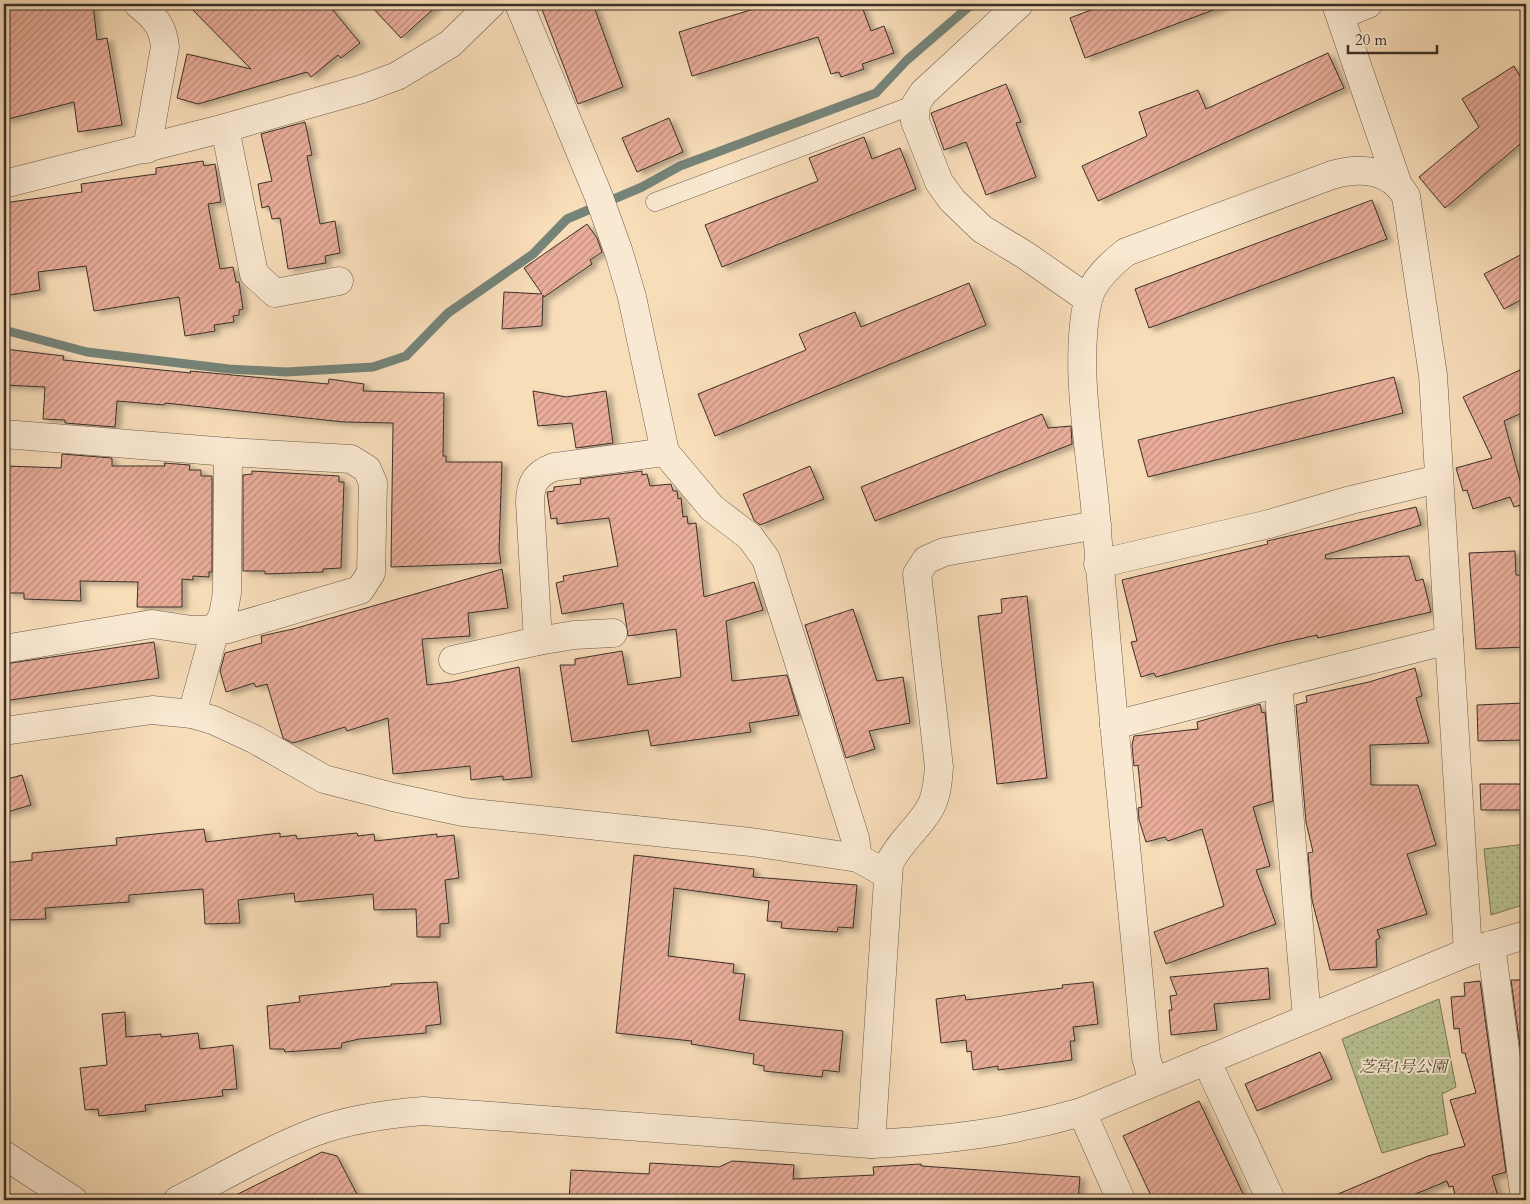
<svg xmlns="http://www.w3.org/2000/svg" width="1530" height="1204" font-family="Cardo,'Noto Serif JP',serif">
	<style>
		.park { fill: url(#park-dots); stroke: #7a795d }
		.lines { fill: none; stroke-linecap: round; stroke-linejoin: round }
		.stream { stroke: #758479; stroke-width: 9 }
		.building { fill: url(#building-hatch); stroke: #3a3028; filter: url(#shadow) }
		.service-casing { stroke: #6a5b4c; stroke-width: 19 }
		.minor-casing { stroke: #6a5b4c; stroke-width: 29 }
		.tertiary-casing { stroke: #6a5b4c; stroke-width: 29 }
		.service { stroke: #fae9d2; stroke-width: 18 }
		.minor { stroke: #fae9d2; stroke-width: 28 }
		.tertiary { stroke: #fae9d2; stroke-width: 28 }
		.labels { text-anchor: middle; stroke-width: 4; stroke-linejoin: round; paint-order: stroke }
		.park-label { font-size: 16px; font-style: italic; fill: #534d3d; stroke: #fae9d2 }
	</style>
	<defs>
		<pattern id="park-dots" width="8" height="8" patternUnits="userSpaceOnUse" patternTransform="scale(1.25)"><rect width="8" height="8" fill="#b9c292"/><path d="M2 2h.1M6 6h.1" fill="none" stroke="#979e77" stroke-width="1.8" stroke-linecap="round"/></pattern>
		<pattern id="building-hatch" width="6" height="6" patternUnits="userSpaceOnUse" patternTransform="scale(1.25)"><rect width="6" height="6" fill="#e9ad99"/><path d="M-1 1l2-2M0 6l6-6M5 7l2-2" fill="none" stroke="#be8d7d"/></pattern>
		<filter id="shadow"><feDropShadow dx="5.5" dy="3" stdDeviation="2.5" flood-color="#0004"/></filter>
	</defs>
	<rect width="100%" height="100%" fill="#f8ddb9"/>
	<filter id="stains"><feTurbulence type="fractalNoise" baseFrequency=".004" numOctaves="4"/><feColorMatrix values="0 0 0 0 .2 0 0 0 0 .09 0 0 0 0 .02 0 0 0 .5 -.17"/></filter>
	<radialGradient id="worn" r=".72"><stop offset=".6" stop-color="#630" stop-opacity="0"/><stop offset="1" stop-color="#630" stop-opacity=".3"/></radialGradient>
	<g class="park">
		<polygon points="1526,844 1526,904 1491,915 1484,849"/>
		<polygon points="1439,999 1456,1087 1442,1094 1448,1134 1382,1153 1342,1039"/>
	</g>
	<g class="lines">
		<polyline class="stream" points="4,330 87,352 229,369 286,372 373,367 406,356 448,313 533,254 567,219 642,187 680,166 876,93 907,60 972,4"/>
	</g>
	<g class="building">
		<polygon points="4,4 93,4 97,40 107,38 122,125 78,132 74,102 4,120"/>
		<polygon points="187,4 328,4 360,43 341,58 338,55 311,77 307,72 198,104 177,98 187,54 251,69"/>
		<polygon points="369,4 439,4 401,38"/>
		<polygon points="540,4 593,4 623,87 578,104"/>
		<polygon points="770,4 861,4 871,31 884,26 894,53 862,64 864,69 841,77 839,72 831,74 818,37 692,76 679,32"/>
		<polygon points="1107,4 1223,4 1224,6 1085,58 1070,18"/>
		<polygon points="1328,53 1344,88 1098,201 1082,166 1147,136 1139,112 1198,90 1206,109"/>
		<polygon points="1514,66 1526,87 1526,139 1445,208 1419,177 1479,127 1462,99"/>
		<polygon points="1006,84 1021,122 1016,123 1036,177 986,195 966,142 944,150 931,113"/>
		<polygon points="669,118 683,152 637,172 622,138"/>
		<polygon points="305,122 312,155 307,156 320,224 335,221 340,253 325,256 326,263 288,269 280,218 272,219 269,206 262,208 258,184 272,181 261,134"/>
		<polygon points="864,137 872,159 900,148 916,189 722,267 705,225 818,181 809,158"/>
		<polygon points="203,161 204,166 215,164 221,202 208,204 220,269 233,267 236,282 239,282 243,309 239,310 239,315 233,316 234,322 214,325 215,331 185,336 179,297 94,311 86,266 38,272 40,290 4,296 4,203 82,192 81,184 156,174 156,168"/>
		<polygon points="1372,200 1387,239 1149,328 1135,289"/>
		<polygon points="587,224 597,238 602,252 590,260 592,264 544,297 543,295 542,326 502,329 504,292 542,294 524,268"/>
		<polygon points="1526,252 1526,297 1504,309 1484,274"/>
		<polygon points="969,283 986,325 715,436 698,394 806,350 799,334 855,312 861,327"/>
		<polygon points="4,349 64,356 63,360 191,373 190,371 328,384 329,379 364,384 363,391 444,393 443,456 446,456 446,462 502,462 499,550 501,563 391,567 393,423 344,422 165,403 164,405 117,401 115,427 65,423 65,420 43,419 45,387 4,385"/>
		<polygon points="1526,367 1526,411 1504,421 1526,503 1514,507 1510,497 1473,509 1467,490 1463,491 1456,468 1492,458 1463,397"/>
		<polygon points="1394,377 1403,413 1148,477 1138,440"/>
		<polygon points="533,391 566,397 606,391 613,443 576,448 572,423 538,426"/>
		<polygon points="1042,414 1048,428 1071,426 1072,444 875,521 861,487"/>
		<polygon points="62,454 112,458 112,466 165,466 164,463 190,465 189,470 201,470 201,476 212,476 212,572 209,572 209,577 193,576 193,580 182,579 182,607 137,607 138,582 80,581 81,601 24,599 24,593 7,593 7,466 61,468"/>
		<polygon points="810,466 824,499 760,525 754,520 743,494"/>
		<polygon points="252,471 339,476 339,482 344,482 341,568 323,569 323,572 265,574 265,571 243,571 243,475 252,474"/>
		<polygon points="642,471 642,475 647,474 650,486 671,484 673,491 677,491 678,499 681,498 683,517 687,516 688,524 696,523 704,597 754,582 763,610 726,621 732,681 787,675 799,715 749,723 751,732 651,746 648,730 572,742 560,665 575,665 575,659 622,651 628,685 681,677 676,629 628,636 623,603 562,614 556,583 564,581 563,576 618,566 609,518 557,524 557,518 551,519 547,492 554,491 554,487 581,484 580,479"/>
		<polygon points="1416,507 1421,525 1325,555 1326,559 1409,556 1416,581 1423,579 1431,612 1318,638 1317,635 1277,644 1156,677 1154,673 1141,677 1131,642 1137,641 1122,580 1268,544 1267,541"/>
		<polygon points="1515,551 1516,575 1521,575 1525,647 1476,649 1469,553"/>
		<polygon points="502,569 508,608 468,613 470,636 422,639 427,685 451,682 519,667 532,777 503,780 503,776 471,780 470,766 393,774 388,718 347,731 345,727 293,743 283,738 267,684 256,687 254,683 226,692 220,671 225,653 262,643 261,636 293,629"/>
		<polygon points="1027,596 1047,778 997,784 978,616 1002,613 1001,599"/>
		<polygon points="853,609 877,681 903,677 910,723 869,731 875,749 846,758 805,625"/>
		<polygon points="154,642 159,678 4,701 4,664"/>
		<polygon points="1415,668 1422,696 1416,698 1429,743 1370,745 1371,785 1418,785 1436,845 1407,854 1427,914 1377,930 1380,938 1376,940 1377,967 1330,970 1312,900 1308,853 1313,852 1306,822 1296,705 1307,702 1306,696 1369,682"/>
		<polygon points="1524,703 1525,740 1478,741 1477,705"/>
		<polygon points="1260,704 1262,713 1265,712 1273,801 1253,807 1270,866 1256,870 1276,924 1166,964 1154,932 1224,906 1202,829 1168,841 1165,837 1146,842 1139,820 1138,808 1142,807 1138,765 1134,766 1132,745 1134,736 1198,729 1197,722"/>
		<polygon points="22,775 31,805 4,813 4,780"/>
		<polygon points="1480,784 1526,784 1526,810 1481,810"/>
		<polygon points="204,829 206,842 280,833 280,837 296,835 297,839 357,833 358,836 374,834 375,841 437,834 437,837 454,835 459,878 445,880 449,923 440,924 440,937 417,937 416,909 374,910 373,894 295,902 294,893 238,900 240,923 205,924 203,889 129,895 129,902 45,908 46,919 4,920 4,863 32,860 32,853 117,845 116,838"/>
		<polygon points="634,855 754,869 753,877 857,885 853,928 838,927 837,932 781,928 782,922 767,921 769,901 674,888 668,956 734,964 733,973 745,974 739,1020 843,1031 839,1072 823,1070 822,1077 764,1071 764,1066 753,1064 754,1054 691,1044 692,1041 616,1033"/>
		<polygon points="1268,968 1270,999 1214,1004 1217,1030 1171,1035 1169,1010 1172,1010 1170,996 1177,995 1170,977"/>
		<polygon points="1511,980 1526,980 1526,1091"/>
		<polygon points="1480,981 1506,1172 1492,1176 1499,1200 1456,1200 1453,1186 1449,1187 1447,1181 1401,1200 1324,1200 1428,1156 1465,1146 1450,1100 1476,1093 1465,1053 1462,1053 1459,1028 1454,1029 1451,997 1465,996 1464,983"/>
		<polygon points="437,982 441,1024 426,1026 426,1033 359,1039 342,1043 341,1048 285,1052 284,1049 270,1049 267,1006 300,1002 299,996 391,986 391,984"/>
		<polygon points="1093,982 1098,1024 1073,1027 1075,1041 1070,1041 1072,1060 998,1070 998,1066 973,1070 971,1051 967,1052 966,1040 941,1043 936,999 965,995 966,1000 1063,988 1062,985"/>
		<polygon points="125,1012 126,1037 161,1034 161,1037 198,1033 200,1049 233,1045 237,1089 222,1090 223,1096 145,1105 146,1111 99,1116 98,1109 85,1110 80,1068 107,1065 102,1014"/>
		<polygon points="1320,1052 1332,1079 1257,1111 1245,1084"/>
		<polygon points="1199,1101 1246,1200 1153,1200 1123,1136"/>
		<polygon points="322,1152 337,1156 360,1200 226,1200"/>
		<polygon points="732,1161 794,1165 793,1179 874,1175 873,1167 921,1164 921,1166 1080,1177 1078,1200 986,1200 922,1196 923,1200 569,1200 571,1170 649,1174 650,1163 719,1167"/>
	</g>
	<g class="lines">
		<defs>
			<polyline id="service" points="655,202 916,104"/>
			<g id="minor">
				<path d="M138,4C154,17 163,25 165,47L147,149"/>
				<polyline points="519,4 599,197 619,253 632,297 665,452 712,508 750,537 766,559 855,838 858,858 888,875"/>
				<polyline points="1019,4 923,93 916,104 915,121 939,182 952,200 982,229 1025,255 1088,299"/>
				<polyline points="1336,4 1397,182"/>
				<polyline points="1341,15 1368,4"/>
				<polyline points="225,128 254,274 275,293 339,281"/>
				<polyline points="4,184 225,128 362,89 397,76 450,44 491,4"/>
				<polyline points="4,434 228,452 351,459 367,469 373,483 371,573 360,590 228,629 192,630 152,624 4,649"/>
				<polyline points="1098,564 1269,524 1351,500 1438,479"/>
				<path d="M538,641L530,503C530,483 536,474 554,467L665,452"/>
				<polyline points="453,660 538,641 574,635 613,633"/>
				<polyline points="1278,684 1307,1018"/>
				<polyline points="192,714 215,630 223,615 227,593 228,452"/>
				<polyline points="1114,725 1449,640"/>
				<polyline points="4,731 152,710 192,714 213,720 254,739 324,779 393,797 463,812 751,842 858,858"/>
				<polyline points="1491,945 1525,1200"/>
				<polyline points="1206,1060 1271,1200"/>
				<path d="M1153,1082L1146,1057C1130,877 1110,698 1096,518C1091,452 1073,365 1088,300C1092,281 1111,264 1126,252L1332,175C1360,167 1390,169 1406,196L1433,375L1468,952"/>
				<polyline points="1082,1112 1121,1200"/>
				<path d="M871,1144L889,864C899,842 918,829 930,808C937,796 938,780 939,767L917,574L926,560L944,552L1097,525"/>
				<polyline points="4,1155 73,1200"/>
			</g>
			<path id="tertiary" d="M178,1200C223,1177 268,1150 315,1132C349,1119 387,1114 423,1111L871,1144C947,1140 1008,1133 1082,1112L1468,952L1526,935"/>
		</defs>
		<use href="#service" class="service-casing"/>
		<use href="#minor" class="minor-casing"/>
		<use href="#tertiary" class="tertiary-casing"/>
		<use href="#service" class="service"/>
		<use href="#minor" class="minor"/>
		<use href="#tertiary" class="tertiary"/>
	</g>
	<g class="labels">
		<g class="park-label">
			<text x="1403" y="1072">芝宮1号公園</text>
		</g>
	</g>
	<rect width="1530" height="1204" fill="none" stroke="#f8ddb9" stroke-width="20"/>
	<rect x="5" y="5" width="1520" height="1194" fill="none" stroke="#3a3028" stroke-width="2.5"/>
	<rect x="10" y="10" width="1510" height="1184" fill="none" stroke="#3a3028"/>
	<path d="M1348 45v8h89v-8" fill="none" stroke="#3a3028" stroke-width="2.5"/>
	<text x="1355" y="45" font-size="15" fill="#3a3028" stroke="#fae9d2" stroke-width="4" paint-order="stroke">20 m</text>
	<rect width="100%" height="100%" filter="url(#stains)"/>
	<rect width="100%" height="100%" fill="url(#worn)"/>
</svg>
